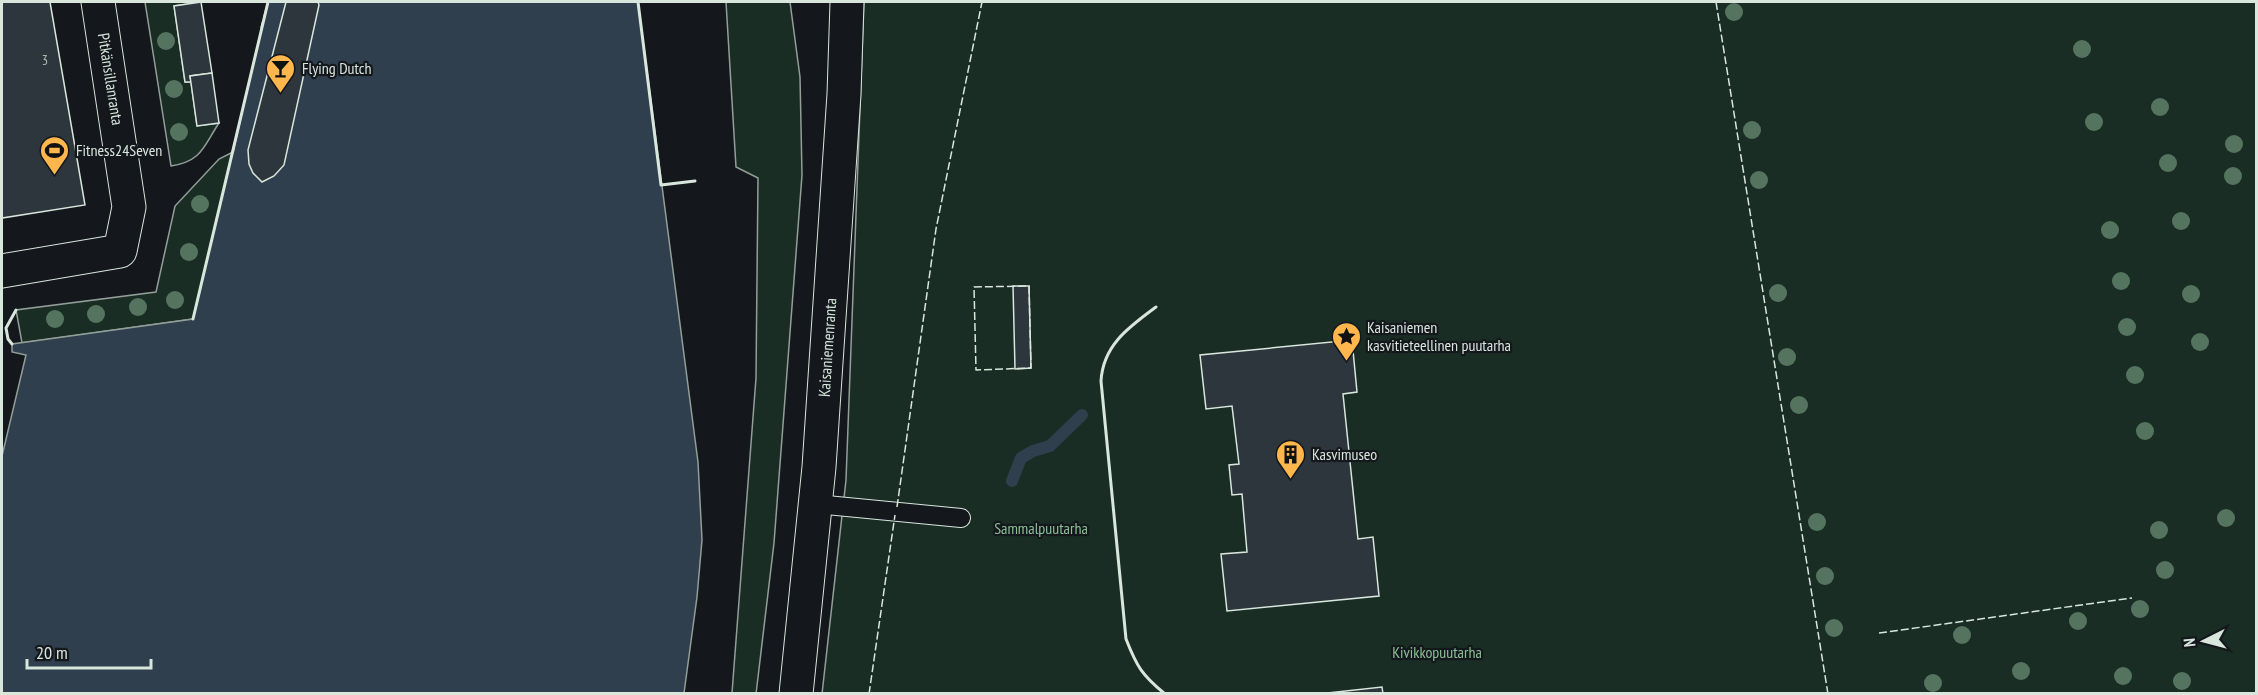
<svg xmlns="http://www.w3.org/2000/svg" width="2258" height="695" font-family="'PT Sans Narrow',sans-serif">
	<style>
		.green { fill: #1a2d24; stroke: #939e99; stroke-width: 1.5 }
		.water { fill: #2f3f4d; stroke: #939e99; stroke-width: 1.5 }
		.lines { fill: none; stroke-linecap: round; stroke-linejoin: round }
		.stream { stroke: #2f3f4d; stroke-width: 12 }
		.building { fill: #2c363c; stroke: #d8e6dc; stroke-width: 1.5 }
		.service-casing { stroke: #d8e6dc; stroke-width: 20 }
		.minor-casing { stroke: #d8e6dc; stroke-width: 35 }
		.service { stroke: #14181c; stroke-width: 18 }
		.minor { stroke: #14181c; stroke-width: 33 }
		.fence { stroke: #d8e6dc; stroke-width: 1.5; stroke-dasharray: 8 3; stroke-linecap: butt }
		.wall { stroke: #d8e6dc; stroke-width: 3 }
		.tree { fill: #55745f }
		.labels { text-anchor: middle; stroke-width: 4.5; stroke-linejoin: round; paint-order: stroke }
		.number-label { font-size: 14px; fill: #adbab4 }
		.poi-label { font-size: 16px; fill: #d8e6dc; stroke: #14181c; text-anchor: start }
		.street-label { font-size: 16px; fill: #d8e6dc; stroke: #14181c }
		.park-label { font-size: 16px; fill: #8ac095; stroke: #14181c }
	</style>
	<rect width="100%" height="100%" fill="#14181c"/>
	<g class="green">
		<path d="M145,2H201L174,6L185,82H191L197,126L219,123C203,147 202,161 171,166Z"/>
		<polygon points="726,2 790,2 800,77 802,175 774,543 756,694 732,693 756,378 758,178 736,167"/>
		<polygon points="864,2 2256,2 2256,693 822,694 846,480"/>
		<polygon points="233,152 193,319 22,343 16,310 156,292 175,206 219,159"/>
	</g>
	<polygon class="water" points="268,2 638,2 698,462 702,540 697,597 684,693 2,694 2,456 26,355 12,352 12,344 193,319"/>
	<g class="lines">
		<polyline class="stream" points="1012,481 1021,458 1033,451 1050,446 1082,415"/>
	</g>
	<g class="building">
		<polygon points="2,2 50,2 85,205 2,218"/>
		<polygon points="201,2 212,73 190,76 191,82 185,82 174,6"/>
		<polygon points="286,2 318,2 319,5 284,165 274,176 262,182 253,173 249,164 248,150"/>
		<polygon points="212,73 219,123 197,126 190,76"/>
		<polygon points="1013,286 1029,286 1031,368 1015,369"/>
		<polygon points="1352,340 1357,392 1343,394 1358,539 1373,537 1379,596 1227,611 1221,554 1247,552 1242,494 1232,495 1229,465 1239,464 1232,406 1206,409 1200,355"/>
		<polygon points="1382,687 1383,694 1318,694"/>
	</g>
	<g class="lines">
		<defs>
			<polyline id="service" points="816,504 961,518"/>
			<g id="minor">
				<polyline points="2,271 120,251 129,207 98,2"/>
				<path id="s1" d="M796,694L819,467L844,94L847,2"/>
			</g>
		</defs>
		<use href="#service" class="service-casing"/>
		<use href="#minor" class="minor-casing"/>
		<use href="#service" class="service"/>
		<use href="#minor" class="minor"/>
		<g class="fence">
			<polyline points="1716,2 1828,694"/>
			<polyline points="261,28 268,2"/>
			<polyline points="233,152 259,39"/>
			<polygon points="1029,286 1031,368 976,370 974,287"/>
			<polyline points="897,507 936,229 982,2"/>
			<polyline points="1879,633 2132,598"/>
			<polyline points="869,694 895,515"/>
		</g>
		<g class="wall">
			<polyline points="638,2 661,185 695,181"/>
			<path d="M1156,307C1129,327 1103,345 1101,381L1126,639C1137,667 1142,675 1165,694"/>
			<polyline points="193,319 268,2"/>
			<polyline points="12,344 8,339 6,328 16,310"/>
		</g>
	</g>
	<g class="tree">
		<circle cx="1734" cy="12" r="9"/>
		<circle cx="166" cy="41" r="9"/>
		<circle cx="2082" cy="49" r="9"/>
		<circle cx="174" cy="89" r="9"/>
		<circle cx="2160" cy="107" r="9"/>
		<circle cx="2094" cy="122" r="9"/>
		<circle cx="1752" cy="130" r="9"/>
		<circle cx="179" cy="132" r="9"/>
		<circle cx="2234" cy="144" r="9"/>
		<circle cx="2168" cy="163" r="9"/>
		<circle cx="2233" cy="176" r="9"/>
		<circle cx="1759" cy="180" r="9"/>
		<circle cx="200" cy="204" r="9"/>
		<circle cx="2181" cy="221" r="9"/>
		<circle cx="2110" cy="230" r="9"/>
		<circle cx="189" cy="252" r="9"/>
		<circle cx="2121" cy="281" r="9"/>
		<circle cx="1778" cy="293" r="9"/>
		<circle cx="2191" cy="294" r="9"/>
		<circle cx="175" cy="300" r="9"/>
		<circle cx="138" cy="307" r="9"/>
		<circle cx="96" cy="314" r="9"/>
		<circle cx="55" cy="319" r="9"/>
		<circle cx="2127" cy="327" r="9"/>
		<circle cx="2200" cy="342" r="9"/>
		<circle cx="1787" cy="357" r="9"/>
		<circle cx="2135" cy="375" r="9"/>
		<circle cx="1799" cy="405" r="9"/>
		<circle cx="2145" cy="431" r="9"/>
		<circle cx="2226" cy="518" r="9"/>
		<circle cx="1817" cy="522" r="9"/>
		<circle cx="2159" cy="530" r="9"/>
		<circle cx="2165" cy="570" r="9"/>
		<circle cx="1825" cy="576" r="9"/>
		<circle cx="2140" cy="609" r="9"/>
		<circle cx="2078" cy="621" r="9"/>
		<circle cx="1834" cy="628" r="9"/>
		<circle cx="1962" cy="635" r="9"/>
		<circle cx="2021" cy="671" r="9"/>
		<circle cx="2123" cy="676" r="9"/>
		<circle cx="2182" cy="681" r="9"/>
		<circle cx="1933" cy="683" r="9"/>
	</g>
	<defs>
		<symbol id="bar-pin" viewBox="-11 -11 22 30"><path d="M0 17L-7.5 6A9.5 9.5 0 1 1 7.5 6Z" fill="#ffb74d" stroke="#14181c"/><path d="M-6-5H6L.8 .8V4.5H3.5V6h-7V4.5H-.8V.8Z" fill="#111"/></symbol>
		<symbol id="stadium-pin" viewBox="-11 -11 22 30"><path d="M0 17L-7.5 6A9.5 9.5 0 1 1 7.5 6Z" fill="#ffb74d" stroke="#14181c"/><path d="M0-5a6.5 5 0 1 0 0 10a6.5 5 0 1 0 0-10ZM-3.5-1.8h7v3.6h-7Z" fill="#111"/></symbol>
		<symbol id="sight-pin" viewBox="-11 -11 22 30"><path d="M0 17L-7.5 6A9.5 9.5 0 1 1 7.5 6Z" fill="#ffb74d" stroke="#14181c"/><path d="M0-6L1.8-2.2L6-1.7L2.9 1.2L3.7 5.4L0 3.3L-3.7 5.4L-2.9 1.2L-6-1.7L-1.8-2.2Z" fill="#111"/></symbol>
		<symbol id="building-pin" viewBox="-11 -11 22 30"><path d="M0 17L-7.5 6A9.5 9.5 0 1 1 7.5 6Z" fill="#ffb74d" stroke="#14181c"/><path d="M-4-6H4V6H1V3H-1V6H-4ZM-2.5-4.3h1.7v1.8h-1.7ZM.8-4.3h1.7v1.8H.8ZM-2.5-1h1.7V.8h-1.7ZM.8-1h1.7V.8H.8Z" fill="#111"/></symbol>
	</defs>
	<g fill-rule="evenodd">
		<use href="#bar-pin" x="264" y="52" width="33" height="45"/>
		<use href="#stadium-pin" x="38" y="134" width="33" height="45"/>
		<use href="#sight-pin" x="1330" y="320" width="33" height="45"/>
		<use href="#building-pin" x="1274" y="438" width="33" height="45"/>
	</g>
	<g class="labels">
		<g class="number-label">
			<text x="45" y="65">3</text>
		</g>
		<g class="poi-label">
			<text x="302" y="74">Flying Dutch</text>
			<text x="76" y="156">Fitness24Seven</text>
			<text x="1367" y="333">Kaisaniemen<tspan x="1367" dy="18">kasvitieteellinen puutarha</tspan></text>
			<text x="1312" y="460">Kasvimuseo</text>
		</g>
		<g class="street-label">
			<text transform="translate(111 79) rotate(81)" y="6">Pitkänsillanranta</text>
			<text dy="6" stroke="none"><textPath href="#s1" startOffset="348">Kaisaniemenranta</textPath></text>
		</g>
		<g class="park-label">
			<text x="1041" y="534">Sammalpuutarha</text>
			<text x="1437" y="658">Kivikkopuutarha</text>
		</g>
	</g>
	<rect width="2258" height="695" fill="none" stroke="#d8e6dc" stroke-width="6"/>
	<g transform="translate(2204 641) rotate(264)" stroke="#14181c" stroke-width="4.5" paint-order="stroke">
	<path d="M0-4.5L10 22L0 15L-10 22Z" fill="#d8e6dc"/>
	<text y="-9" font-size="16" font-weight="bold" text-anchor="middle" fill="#d8e6dc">N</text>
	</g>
	<path d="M27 659v9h124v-9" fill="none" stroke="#d8e6dc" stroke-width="3"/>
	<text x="36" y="659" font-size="18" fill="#d8e6dc" stroke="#14181c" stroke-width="4.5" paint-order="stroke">20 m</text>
</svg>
